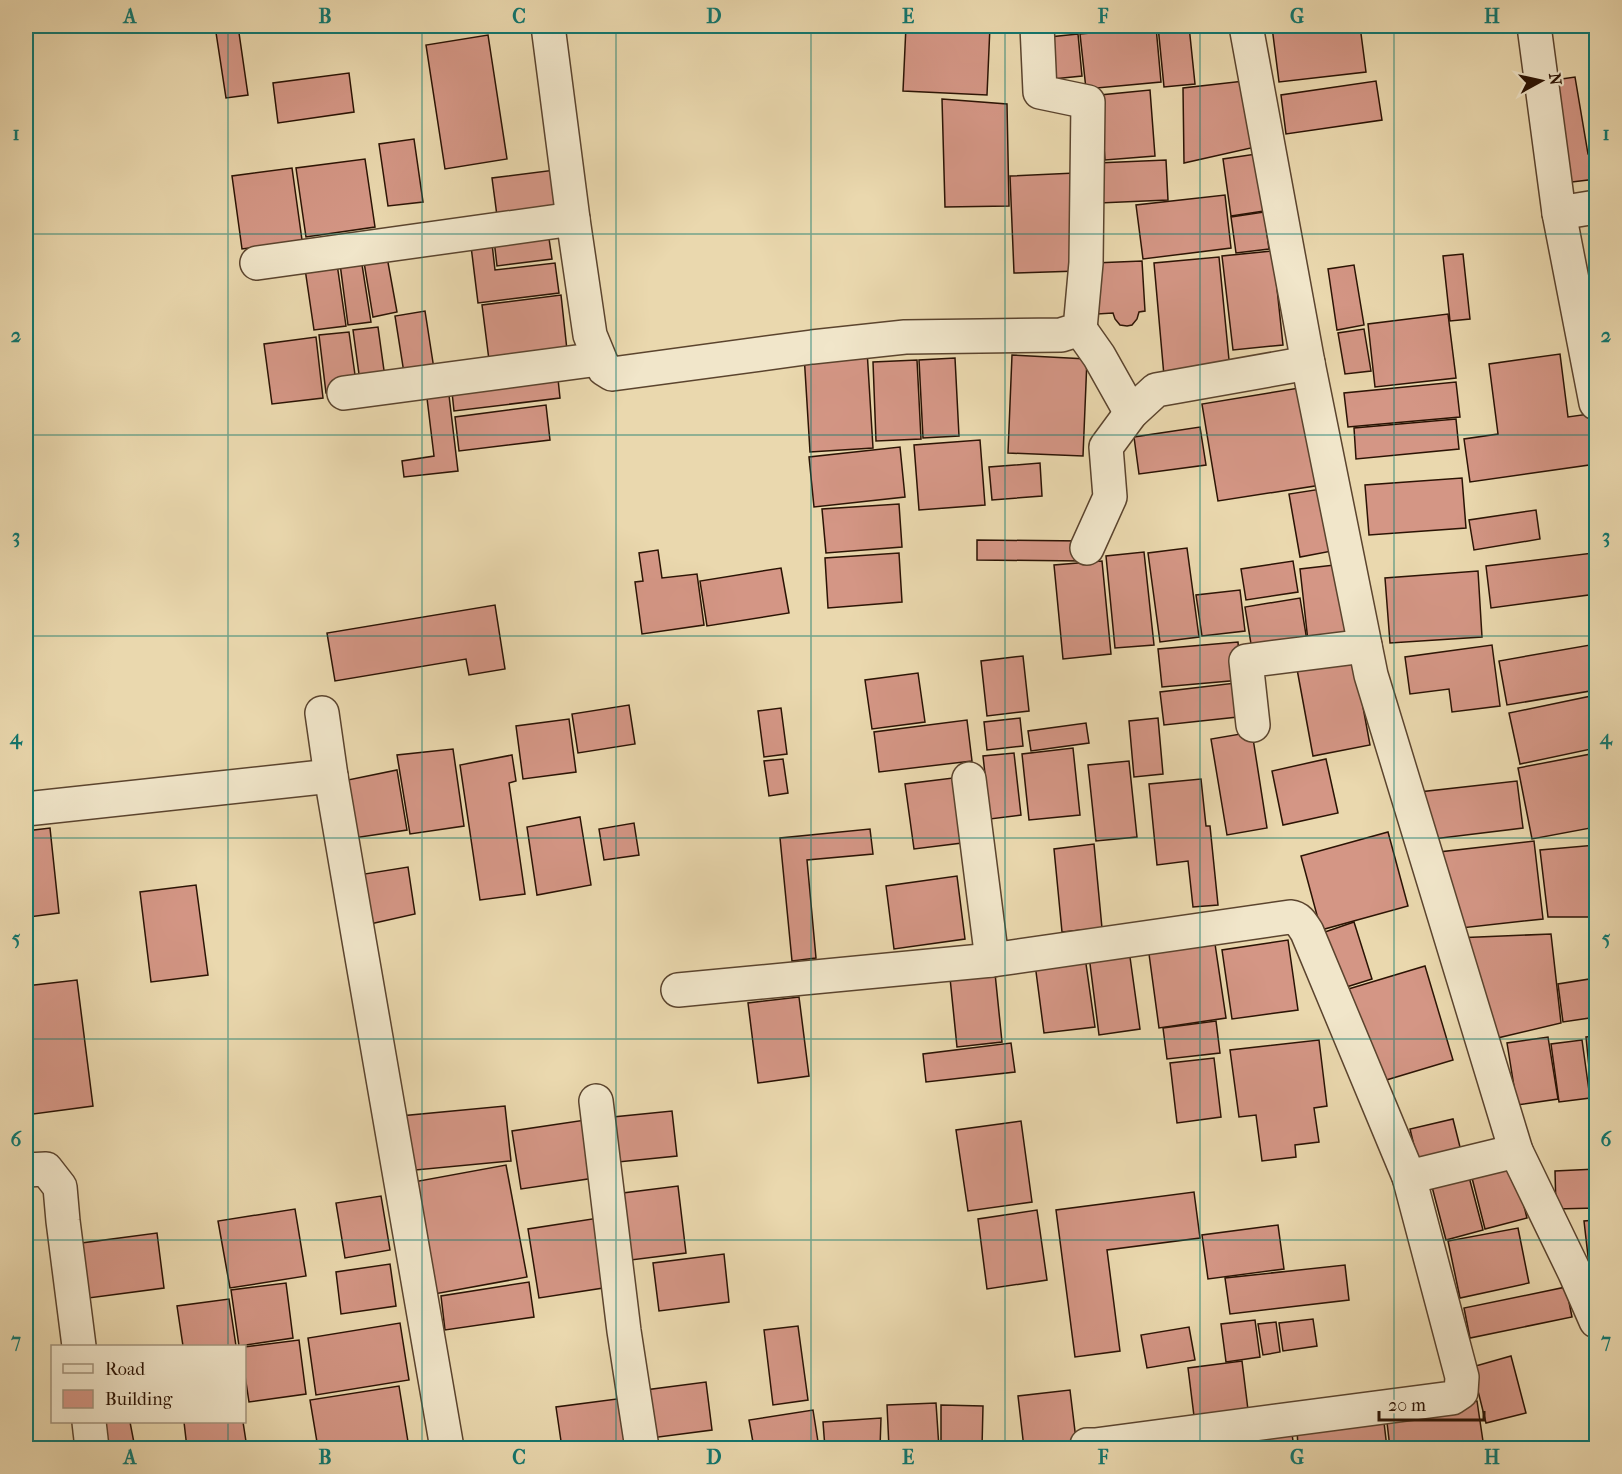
<svg xmlns="http://www.w3.org/2000/svg" width="1622" height="1474" font-family="'IM FELL French Canon',serif">
	<style>
		.building { fill: #d49685; stroke: #2b1304; stroke-width: 1.5 }
		.lines { fill: none; stroke-linecap: round; stroke-linejoin: round }
		.minor-casing { stroke: #5b442e; stroke-width: 36 }
		.minor { stroke: #f1e6ca; stroke-width: 33 }
		.grid { fill: none; stroke: #0f766e; stroke-width: 1.5; stroke-opacity: 0.55 }
		.neatline { fill: none; stroke: #0f766e; stroke-width: 2 }
		.grid-label { font-size: 20px; text-anchor: middle; font-weight: bold; fill: #0f766e }
	</style>
	<rect width="100%" height="100%" fill="#ead8ae"/>
	<filter id="stains"><feTurbulence type="fractalNoise" baseFrequency=".00333" numOctaves="4"/><feColorMatrix values="0 0 0 0 .2 0 0 0 0 .09 0 0 0 0 .02 0 0 0 .5 -.17"/></filter>
	<radialGradient id="worn" r=".72"><stop offset=".6" stop-color="#630" stop-opacity="0"/><stop offset="1" stop-color="#630" stop-opacity=".3"/></radialGradient>
	<g class="building">
		<polygon points="215,26 238,26 248,95 226,98"/>
		<polygon points="906,26 990,26 987,95 903,91"/>
		<polygon points="1158,26 1189,26 1195,84 1164,87"/>
		<polygon points="1286,26 1360,26 1366,72 1279,82 1272,27"/>
		<polygon points="1156,27 1161,82 1086,89 1080,34"/>
		<polygon points="1078,34 1082,76 1053,79 1049,37"/>
		<polygon points="488,35 507,159 445,169 426,45"/>
		<polygon points="349,73 354,112 278,123 273,83"/>
		<polygon points="1575,77 1588,154 1596,153 1596,179 1564,183 1548,81"/>
		<polygon points="1244,81 1251,148 1184,163 1183,88"/>
		<polygon points="1376,81 1382,120 1286,134 1281,95"/>
		<polygon points="1150,90 1155,156 1105,160 1100,95"/>
		<polygon points="942,99 1007,104 1009,206 945,207"/>
		<polygon points="414,139 423,202 388,206 379,144"/>
		<polygon points="1256,154 1264,211 1231,216 1223,159"/>
		<polygon points="365,159 375,227 306,237 296,168"/>
		<polygon points="1166,160 1168,200 1099,203 1097,163"/>
		<polygon points="292,168 302,240 242,249 232,176"/>
		<polygon points="555,170 560,208 497,216 492,178"/>
		<polygon points="1075,173 1078,271 1014,273 1010,176"/>
		<polygon points="1225,195 1231,248 1143,259 1136,205"/>
		<polygon points="1264,212 1269,249 1236,253 1231,217"/>
		<polygon points="547,225 552,259 497,266 493,231"/>
		<polygon points="491,235 495,270 555,263 559,293 478,303 470,238"/>
		<polygon points="385,246 397,312 373,317 362,250"/>
		<polygon points="1273,251 1283,345 1233,350 1222,256"/>
		<polygon points="360,252 371,322 348,325 339,256"/>
		<polygon points="1463,254 1470,319 1450,321 1443,256"/>
		<polygon points="336,257 346,326 314,330 304,262"/>
		<polygon points="1219,257 1230,370 1164,376 1154,263"/>
		<polygon points="1142,261 1145,311 1139,312 1137,319 1132,325 1127,326 1120,325 1115,319 1113,313 1097,314 1094,263"/>
		<polygon points="1354,265 1364,325 1337,330 1328,269"/>
		<polygon points="561,295 567,350 489,360 482,305"/>
		<polygon points="425,311 434,369 404,373 395,316"/>
		<polygon points="1448,314 1456,378 1375,387 1368,324"/>
		<polygon points="378,327 386,385 361,389 353,330"/>
		<polygon points="1364,329 1371,371 1345,374 1338,333"/>
		<polygon points="349,332 357,389 326,393 319,335"/>
		<polygon points="316,337 323,398 272,404 264,344"/>
		<polygon points="867,350 873,448 810,452 804,354"/>
		<polygon points="1560,354 1568,417 1596,413 1596,464 1470,482 1464,439 1498,434 1489,364"/>
		<polygon points="1012,355 1087,359 1083,456 1008,453"/>
		<polygon points="955,358 959,436 923,438 919,360"/>
		<polygon points="917,360 921,439 876,441 873,362"/>
		<polygon points="558,379 560,398 454,411 452,392"/>
		<polygon points="1456,382 1460,417 1348,427 1344,393"/>
		<polygon points="448,387 458,471 404,477 402,461 434,456 426,390"/>
		<polygon points="1305,387 1321,485 1218,501 1202,404"/>
		<polygon points="546,405 550,440 459,451 455,417"/>
		<polygon points="1456,419 1459,449 1356,459 1354,428"/>
		<polygon points="1200,427 1206,465 1139,474 1134,437"/>
		<polygon points="980,440 985,505 919,510 914,445"/>
		<polygon points="900,447 905,497 814,507 809,457"/>
		<polygon points="1040,463 1042,496 992,500 989,467"/>
		<polygon points="1462,478 1466,528 1369,535 1365,485"/>
		<polygon points="1321,489 1332,551 1300,557 1289,494"/>
		<polygon points="899,504 902,547 826,553 822,509"/>
		<polygon points="1536,510 1540,539 1474,550 1469,520"/>
		<polygon points="977,540 1083,541 1083,561 977,560"/>
		<polygon points="1187,548 1199,637 1160,642 1148,553"/>
		<polygon points="658,550 662,578 697,574 704,625 642,634 635,582 643,581 639,553"/>
		<polygon points="1144,552 1154,645 1115,648 1106,556"/>
		<polygon points="899,553 902,602 828,608 825,558"/>
		<polygon points="1593,553 1596,578 1596,594 1491,608 1486,566"/>
		<polygon points="1102,561 1111,654 1063,659 1054,565"/>
		<polygon points="1293,561 1298,592 1246,600 1241,569"/>
		<polygon points="1343,564 1350,636 1308,641 1300,569"/>
		<polygon points="781,568 789,613 707,626 700,581"/>
		<polygon points="1478,571 1482,637 1390,643 1385,578"/>
		<polygon points="1240,590 1245,631 1202,636 1196,595"/>
		<polygon points="1300,598 1307,641 1252,650 1245,607"/>
		<polygon points="495,605 505,669 469,675 466,659 335,681 327,633"/>
		<polygon points="1238,642 1241,680 1162,687 1158,649"/>
		<polygon points="1492,645 1500,706 1452,712 1449,689 1410,694 1405,657"/>
		<polygon points="1590,645 1596,682 1596,690 1507,705 1499,661"/>
		<polygon points="1023,656 1029,711 987,716 981,661"/>
		<polygon points="1354,658 1370,745 1313,756 1297,669"/>
		<polygon points="918,673 925,722 872,729 865,680"/>
		<polygon points="1244,682 1247,716 1164,725 1160,692"/>
		<polygon points="1596,695 1596,748 1520,764 1509,713"/>
		<polygon points="629,705 635,744 578,753 572,714"/>
		<polygon points="781,708 787,754 764,757 758,711"/>
		<polygon points="1020,718 1023,746 987,750 984,722"/>
		<polygon points="1158,718 1163,774 1134,777 1129,721"/>
		<polygon points="569,719 576,772 523,779 516,726"/>
		<polygon points="967,720 972,761 879,772 874,732"/>
		<polygon points="1086,723 1089,743 1031,751 1028,731"/>
		<polygon points="1252,732 1267,828 1227,835 1211,739"/>
		<polygon points="1073,748 1080,815 1029,820 1022,754"/>
		<polygon points="453,749 464,826 410,834 397,755"/>
		<polygon points="1014,753 1021,815 990,819 983,756"/>
		<polygon points="1596,753 1596,827 1532,839 1518,768"/>
		<polygon points="512,755 516,781 509,783 525,894 480,900 460,765"/>
		<polygon points="783,759 788,793 769,796 764,761"/>
		<polygon points="1326,759 1338,813 1283,825 1272,771"/>
		<polygon points="1129,761 1137,837 1096,841 1088,765"/>
		<polygon points="397,770 407,830 347,839 338,782"/>
		<polygon points="961,777 970,842 914,849 905,784"/>
		<polygon points="1201,779 1206,826 1210,826 1218,905 1193,907 1188,861 1157,865 1149,784"/>
		<polygon points="1517,781 1523,828 1425,840 1419,792"/>
		<polygon points="580,817 591,885 537,895 527,827"/>
		<polygon points="634,823 639,855 604,860 599,829"/>
		<polygon points="50,828 59,913 29,917 26,889 26,831"/>
		<polygon points="870,829 873,854 807,860 816,958 792,961 780,838"/>
		<polygon points="1388,832 1408,906 1321,930 1301,856"/>
		<polygon points="1534,841 1543,919 1452,929 1439,852"/>
		<polygon points="1094,844 1102,928 1062,932 1054,849"/>
		<polygon points="1596,845 1596,917 1548,917 1540,850"/>
		<polygon points="408,867 415,914 361,926 352,876"/>
		<polygon points="957,876 965,939 894,949 886,886"/>
		<polygon points="196,885 208,975 151,982 140,892"/>
		<polygon points="1354,922 1372,979 1340,989 1322,933"/>
		<polygon points="1551,934 1561,1023 1489,1040 1455,938"/>
		<polygon points="1288,940 1298,1010 1232,1019 1222,950"/>
		<polygon points="1215,944 1226,1018 1159,1028 1149,954"/>
		<polygon points="1129,950 1140,1029 1099,1035 1089,956"/>
		<polygon points="1085,957 1095,1027 1044,1033 1035,964"/>
		<polygon points="1425,966 1453,1060 1373,1084 1345,990"/>
		<polygon points="995,973 1002,1042 957,1047 950,978"/>
		<polygon points="1596,978 1596,1017 1563,1022 1558,984"/>
		<polygon points="77,980 93,1106 26,1115 26,986"/>
		<polygon points="799,997 809,1076 758,1083 748,1003"/>
		<polygon points="1216,1021 1220,1053 1167,1059 1163,1028"/>
		<polygon points="1596,1036 1596,1087 1591,1088 1586,1037"/>
		<polygon points="1548,1037 1558,1099 1517,1105 1507,1043"/>
		<polygon points="1319,1040 1327,1106 1314,1108 1319,1142 1295,1145 1296,1157 1262,1161 1256,1115 1239,1117 1230,1050"/>
		<polygon points="1582,1040 1590,1098 1559,1102 1551,1044"/>
		<polygon points="1011,1043 1015,1072 926,1082 923,1054"/>
		<polygon points="1214,1058 1221,1117 1177,1123 1170,1063"/>
		<polygon points="505,1106 511,1161 405,1171 400,1116"/>
		<polygon points="672,1111 677,1156 608,1163 603,1118"/>
		<polygon points="592,1119 601,1177 521,1189 512,1131"/>
		<polygon points="1453,1119 1461,1151 1418,1162 1410,1129"/>
		<polygon points="1021,1121 1032,1202 968,1211 956,1130"/>
		<polygon points="1513,1163 1527,1218 1485,1229 1471,1174"/>
		<polygon points="506,1165 527,1277 429,1295 408,1183"/>
		<polygon points="1596,1169 1596,1208 1556,1209 1555,1171"/>
		<polygon points="1468,1173 1483,1230 1446,1240 1431,1183"/>
		<polygon points="678,1186 686,1253 623,1261 615,1194"/>
		<polygon points="1194,1192 1200,1238 1107,1250 1120,1351 1075,1357 1056,1210"/>
		<polygon points="381,1196 390,1250 345,1258 336,1203"/>
		<polygon points="295,1209 306,1276 230,1288 218,1221"/>
		<polygon points="1037,1210 1047,1280 987,1289 978,1219"/>
		<polygon points="605,1217 616,1286 539,1298 528,1229"/>
		<polygon points="1596,1220 1596,1264 1589,1265 1584,1221"/>
		<polygon points="1278,1225 1284,1269 1208,1279 1202,1235"/>
		<polygon points="1518,1228 1529,1283 1460,1298 1448,1241"/>
		<polygon points="157,1233 164,1288 81,1299 74,1244"/>
		<polygon points="724,1254 729,1302 659,1311 653,1263"/>
		<polygon points="390,1264 396,1306 341,1314 336,1272"/>
		<polygon points="1345,1265 1349,1300 1230,1314 1225,1278"/>
		<polygon points="529,1282 534,1317 445,1330 441,1296"/>
		<polygon points="286,1283 293,1338 239,1346 231,1290"/>
		<polygon points="1566,1287 1572,1317 1470,1338 1464,1308"/>
		<polygon points="229,1299 236,1346 183,1346 177,1306"/>
		<polygon points="1313,1319 1317,1346 1283,1351 1279,1323"/>
		<polygon points="1255,1320 1260,1357 1226,1362 1221,1324"/>
		<polygon points="1276,1322 1280,1352 1263,1355 1258,1324"/>
		<polygon points="400,1323 409,1380 316,1395 308,1338"/>
		<polygon points="798,1326 808,1400 773,1405 764,1330"/>
		<polygon points="1189,1327 1195,1360 1147,1368 1141,1335"/>
		<polygon points="299,1340 306,1394 249,1402 244,1369 244,1347"/>
		<polygon points="1511,1356 1526,1413 1486,1423 1472,1367"/>
		<polygon points="1242,1361 1249,1418 1195,1424 1188,1368"/>
		<polygon points="706,1382 712,1430 651,1438 645,1390"/>
		<polygon points="399,1386 409,1448 318,1448 310,1400"/>
		<polygon points="1070,1390 1077,1448 1024,1448 1018,1396"/>
		<polygon points="632,1397 638,1448 562,1448 556,1407"/>
		<polygon points="1477,1401 1484,1448 1390,1448 1386,1414"/>
		<polygon points="936,1403 939,1448 889,1448 887,1405"/>
		<polygon points="941,1405 983,1406 982,1448 941,1448"/>
		<polygon points="813,1410 819,1448 754,1448 749,1420"/>
		<polygon points="1383,1414 1387,1448 1298,1448 1297,1429"/>
		<polygon points="881,1418 880,1448 825,1448 823,1422"/>
		<polygon points="96,1422 130,1422 135,1448 100,1448"/>
		<polygon points="184,1422 243,1422 247,1448 187,1448"/>
		<polygon points="1291,1427 1294,1448 1182,1448"/>
	</g>
	<g class="lines">
		<defs>
			<g id="minor">
				<polyline points="548,26 573,219 590,335 604,369 612,374 812,347 905,337 1061,335 1080,329 1086,263 1088,102 1040,92 1037,26"/>
				<polyline points="1246,26 1308,363 1371,675 1516,1151 1575,1273 1596,1321"/>
				<polyline points="1534,26 1559,213 1596,403"/>
				<polyline points="1559,213 1596,207"/>
				<polyline points="257,263 573,219"/>
				<polyline points="1080,329 1099,356 1131,413"/>
				<polyline points="344,393 599,359"/>
				<polyline points="1087,548 1110,497 1106,447 1131,413 1156,390 1308,363"/>
				<polyline points="322,713 331,776 359,940 447,1448"/>
				<polyline points="1253,725 1246,661 1365,646"/>
				<polyline points="969,779 992,960"/>
				<polyline points="26,809 331,776"/>
				<path d="M678,990L992,960L1290,917C1299,918 1302,924 1307,932L1409,1177L1462,1377L1461,1392L1452,1398L1095,1445H1087"/>
				<polyline points="596,1101 624,1331 642,1448"/>
				<polyline points="26,1170 46,1169 60,1187 63,1221 79,1346"/>
				<polyline points="1409,1177 1516,1151"/>
				<polyline points="89,1422 92,1448"/>
			</g>
		</defs>
		<use href="#minor" class="minor-casing"/>
		<use href="#minor" class="minor"/>
	</g>
	<path class="grid" d="M228,26V1346M422,26V1448M616,26V1448M811,26V1448M1005,26V1448M1200,26V1448M1394,26V1448M26,234H1596M26,435H1596M26,636H1596M26,838H1596M26,1039H1596M26,1240H1596M228,1422V1448"/>
	<rect width="1622" height="1474" fill="none" stroke="#ead8ae" stroke-width="66"/>
	<rect x="51" y="1345" width="195" height="78" fill="#f1e6ca" stroke="#a2927b" stroke-width="1.5"/>
	<rect x="63" y="1364" width="30" height="9" fill="#f1e6ca" stroke="#a2927b" stroke-width="1.5"/>
	<text x="105" y="1375" font-size="18" fill="#2b1304">Road</text>
	<rect x="63" y="1390" width="30" height="18" fill="#d49685" stroke="#a2927b" stroke-width="1.5"/>
	<text x="105" y="1405" font-size="18" fill="#2b1304">Building</text>
	<g transform="translate(1541 81) rotate(82)" stroke="#f1e6ca" stroke-width="4.5" paint-order="stroke">
	<path d="M0-4.5L10 22L0 15L-10 22Z" fill="#2b1304"/>
	<text y="-9" font-size="16" font-weight="bold" text-anchor="middle" fill="#2b1304">N</text>
	</g>
	<path d="M1379 1411v9h105v-9" fill="none" stroke="#2b1304" stroke-width="3"/>
	<text x="1388" y="1411" font-size="18" fill="#2b1304" stroke="#f1e6ca" stroke-width="4.5" paint-order="stroke">20 m</text>
	<rect x="33" y="33" width="1556" height="1408" class="neatline"/>
	<g class="grid-label">
		<text x="130" y="23">A</text>
		<text x="325" y="23">B</text>
		<text x="519" y="23">C</text>
		<text x="714" y="23">D</text>
		<text x="908" y="23">E</text>
		<text x="1103" y="23">F</text>
		<text x="1297" y="23">G</text>
		<text x="1492" y="23">H</text>
		<text x="16" y="140">1</text>
		<text x="1606" y="140">1</text>
		<text x="16" y="342">2</text>
		<text x="1606" y="342">2</text>
		<text x="16" y="543">3</text>
		<text x="1606" y="543">3</text>
		<text x="16" y="744">4</text>
		<text x="1606" y="744">4</text>
		<text x="16" y="945">5</text>
		<text x="1606" y="945">5</text>
		<text x="16" y="1146">6</text>
		<text x="1606" y="1146">6</text>
		<text x="16" y="1347">7</text>
		<text x="1606" y="1347">7</text>
		<text x="130" y="1464">A</text>
		<text x="325" y="1464">B</text>
		<text x="519" y="1464">C</text>
		<text x="714" y="1464">D</text>
		<text x="908" y="1464">E</text>
		<text x="1103" y="1464">F</text>
		<text x="1297" y="1464">G</text>
		<text x="1492" y="1464">H</text>
	</g>
	<rect width="100%" height="100%" filter="url(#stains)"/>
	<rect width="100%" height="100%" fill="url(#worn)"/>
</svg>
